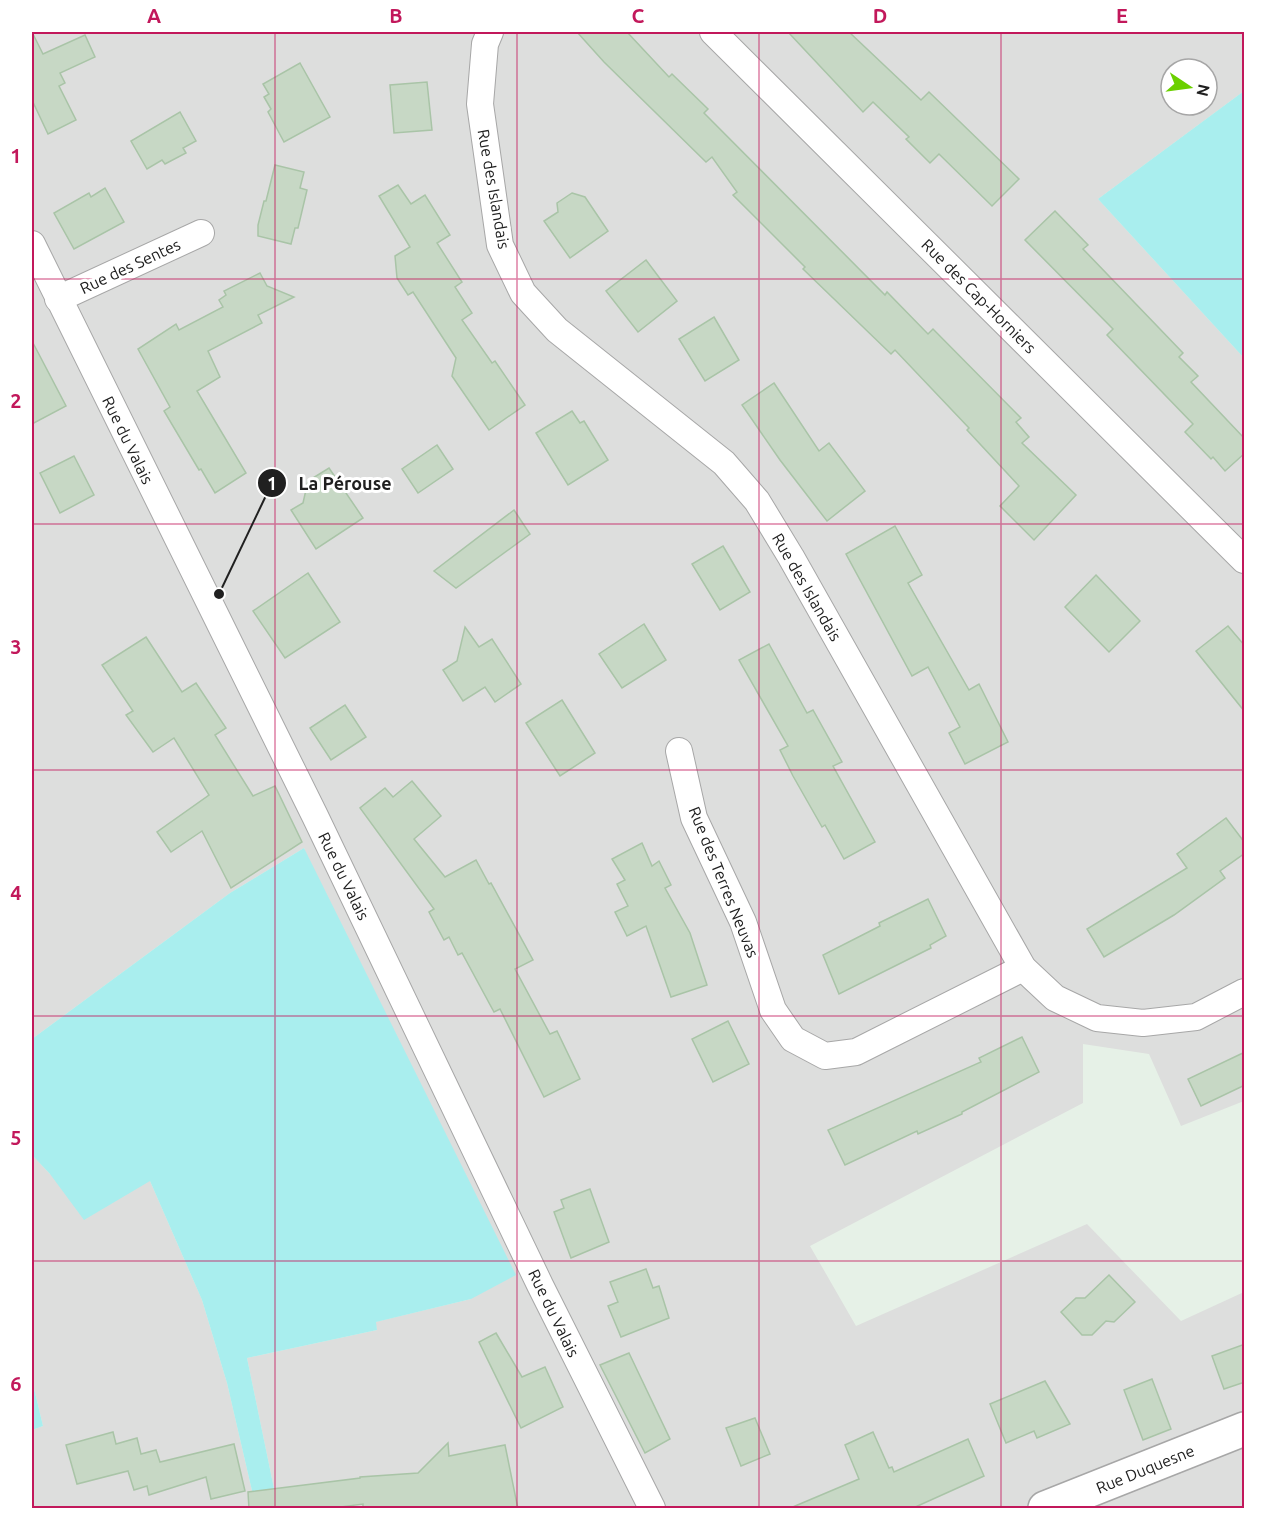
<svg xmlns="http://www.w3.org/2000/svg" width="1276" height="1540" font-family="Ubuntu,sans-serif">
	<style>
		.residential { fill: #dddedd; fill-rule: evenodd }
		.grass { fill: #a9eeee }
		.building { fill: #c7d8c5; stroke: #a9c4a7; stroke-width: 1.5 }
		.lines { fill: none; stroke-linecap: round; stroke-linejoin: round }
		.minor-casing { stroke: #a7a7a7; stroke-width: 28 }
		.tertiary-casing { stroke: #a7a7a7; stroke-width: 36 }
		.minor { stroke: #fff; stroke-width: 26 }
		.tertiary { stroke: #fff; stroke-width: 33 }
		.grid { fill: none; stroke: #c2185b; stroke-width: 1.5; stroke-opacity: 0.55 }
		.labels { text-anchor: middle; stroke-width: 6; stroke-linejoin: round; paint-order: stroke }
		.street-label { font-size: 16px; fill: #202020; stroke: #fff }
		.leader { fill: none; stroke: #202020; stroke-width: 2 }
		.callout-dot { fill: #202020; stroke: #fff; stroke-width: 2 }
		.mark-label { font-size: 18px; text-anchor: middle; font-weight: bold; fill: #fff }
		.callout-label { font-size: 18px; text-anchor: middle; font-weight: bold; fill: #202020; stroke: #fff; stroke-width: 6; stroke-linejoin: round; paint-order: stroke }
		.neatline { fill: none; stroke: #c2185b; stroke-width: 2 }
		.grid-label { font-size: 20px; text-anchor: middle; font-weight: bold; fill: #c2185b }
	</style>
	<rect width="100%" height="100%" fill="#e6f1e7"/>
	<g class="residential">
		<path d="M32,32H1244V91L1098,199L1244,358V1101L1181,1126L1149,1054L1083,1044V1103L810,1246L856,1326L1087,1224L1181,1321L1244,1292V1508H278L247,1358L377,1330L375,1322L471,1299L304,848L230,893L32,1039ZM1171,69H1207V105H1171Z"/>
		<polygon points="32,1155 50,1174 150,1181 202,1300 227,1383 256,1508 32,1508 32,1430 43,1426 32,1380"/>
	</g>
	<g class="grass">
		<polygon points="1244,91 1244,358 1098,199"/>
		<polygon points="304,848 516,1275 471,1299 376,1322 377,1330 247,1358 278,1508 256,1508 227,1383 202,1300 150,1181 84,1220 50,1174 32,1155 32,1039 230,893"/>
		<polygon points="32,1380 43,1426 32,1430"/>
	</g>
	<g class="building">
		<polygon points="32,32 43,54 85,35 95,57 60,73 65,83 59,86 76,120 48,134 32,100"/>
		<polygon points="577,32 627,32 669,77 672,74 708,109 704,113 885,295 887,292 928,334 933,329 1021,418 1016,422 1029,437 1022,443 1076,495 1034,540 1000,506 1019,486 967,430 969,428 895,350 891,354 803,269 805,267 733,195 737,192 712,157 706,162 604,62"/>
		<polygon points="788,32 849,32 921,100 929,92 1019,179 992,206 939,154 930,163 906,139 909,137 873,102 863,112"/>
		<polygon points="300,63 330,117 284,142 268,112 271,109 264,97 269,94 263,84"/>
		<polygon points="427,82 432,130 394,133 390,85"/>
		<polygon points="180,112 196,141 183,148 186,153 165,164 162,160 147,169 131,141"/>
		<polygon points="275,165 304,172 300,188 307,190 298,228 295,228 291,244 258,236 258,225 264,201 266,201"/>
		<polygon points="398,185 411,204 425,195 450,235 437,243 462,282 455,287 472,313 462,320 492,363 495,361 525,405 489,430 452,376 456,358 413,292 408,295 397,278 395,256 410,247 379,196"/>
		<polygon points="105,188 124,222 74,249 54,213 89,193 91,197"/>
		<polygon points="572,193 585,197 608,231 570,258 544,221 558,212 557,203"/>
		<polygon points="1055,211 1088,245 1083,249 1183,353 1179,357 1198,376 1191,382 1245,439 1245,453 1225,471 1213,457 1211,459 1185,432 1193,424 1107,335 1113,329 1025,240"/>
		<polygon points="646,260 677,301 638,332 606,291"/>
		<polygon points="260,273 267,286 294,297 258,315 262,323 208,351 220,377 197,391 246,473 215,493 201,469 199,470 164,411 170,407 138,349 176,324 179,330 223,307 219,300 226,295 224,291"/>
		<polygon points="714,317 739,360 705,381 679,339"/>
		<polygon points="32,341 66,406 32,424"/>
		<polygon points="774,383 819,451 829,443 865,491 827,521 780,460 742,405"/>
		<polygon points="572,411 580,423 584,421 608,460 568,485 536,433"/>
		<polygon points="437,445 453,469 418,493 402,469"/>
		<polygon points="74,456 94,495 60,513 40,473"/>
		<polygon points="329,468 363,518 316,549 291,510 303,503 308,481"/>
		<polygon points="514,510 530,534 456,588 434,571"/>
		<polygon points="895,526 922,575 908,583 969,690 979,684 1008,742 965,764 949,733 960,727 928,667 912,676 846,554"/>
		<polygon points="723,546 750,592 720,610 692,564"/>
		<polygon points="308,573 340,622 285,658 253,611"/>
		<polygon points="1096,575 1140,621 1109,652 1065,607"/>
		<polygon points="644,624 666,660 622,688 599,654"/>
		<polygon points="1228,626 1245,646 1245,712 1196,651"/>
		<polygon points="465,627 479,647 492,639 521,684 495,702 485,687 463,701 443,670 457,661"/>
		<polygon points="146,637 182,692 196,683 226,728 215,735 253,796 275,786 302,842 231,888 202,831 171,852 157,832 209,795 174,738 153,752 126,715 133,711 102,665"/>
		<polygon points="769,644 807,713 813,710 842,762 833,766 875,842 844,859 825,825 822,827 793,776 780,750 788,746 739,660"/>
		<polygon points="562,700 595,753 560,776 526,723"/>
		<polygon points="345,705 366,737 331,760 310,728"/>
		<polygon points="412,781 441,816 414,839 445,877 476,860 489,884 491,883 533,960 515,969 550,1034 557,1031 580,1079 544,1097 500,1009 494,1012 462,953 458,955 449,937 444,940 429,912 434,909 360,808 385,788 393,797"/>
		<polygon points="1226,818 1245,843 1245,853 1220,871 1225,878 1174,915 1104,957 1087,929 1187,868 1177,854"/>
		<polygon points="642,843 652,866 659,861 671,885 665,888 690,933 707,985 671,997 646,926 627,936 615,912 628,906 617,884 625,880 612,859"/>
		<polygon points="928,899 946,936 930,945 931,948 839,994 823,955 880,926 879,923"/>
		<polygon points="728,1021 749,1064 713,1082 692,1039"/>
		<polygon points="1022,1037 1039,1072 962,1112 962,1114 918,1134 917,1131 845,1165 828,1130 981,1062 979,1058"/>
		<polygon points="1245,1052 1245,1085 1201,1106 1188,1079"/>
		<polygon points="590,1189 609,1242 571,1258 554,1212 564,1208 561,1200"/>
		<polygon points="646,1269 653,1288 659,1286 669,1318 621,1337 608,1306 618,1302 610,1282"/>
		<polygon points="1109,1275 1135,1302 1114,1322 1106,1321 1092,1335 1082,1335 1061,1312 1076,1298 1085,1298"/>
		<polygon points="496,1333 522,1377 545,1367 563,1407 521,1428 479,1342"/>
		<polygon points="1245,1344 1245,1382 1224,1389 1212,1356"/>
		<polygon points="629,1353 670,1439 645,1453 600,1365"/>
		<polygon points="1152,1379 1171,1429 1143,1440 1124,1390"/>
		<polygon points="1045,1381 1070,1424 1037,1438 1034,1431 1006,1443 990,1404"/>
		<polygon points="755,1418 770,1454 741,1466 726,1428"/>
		<polygon points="113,1432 116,1444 137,1438 141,1454 156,1450 160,1462 234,1444 245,1491 211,1499 206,1477 149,1495 147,1486 134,1490 128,1471 77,1484 66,1445"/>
		<polygon points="873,1432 889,1468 892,1467 894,1472 968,1439 984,1476 911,1509 788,1509 859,1479 845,1445"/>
		<polygon points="448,1443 449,1456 505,1445 518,1509 363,1509 363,1504 325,1509 249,1509 248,1492 360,1478 360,1477 418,1473"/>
	</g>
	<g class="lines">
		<defs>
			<g id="minor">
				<polyline points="490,32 485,44 480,104 500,245 523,293 557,330 724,463 757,501 791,557 1023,968 1055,998 1097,1018 1143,1023 1196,1017 1244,992"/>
				<polyline points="713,32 1244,560"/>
				<polyline points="32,244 315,816 540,1285 652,1508"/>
				<polyline points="58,299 201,233"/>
				<polyline points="679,751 694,818 743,922 773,1010 793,1039 825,1056 856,1052 1023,968"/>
			</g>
			<polyline id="tertiary" points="1045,1508 1244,1429"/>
		</defs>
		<use href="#minor" class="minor-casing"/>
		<use href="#tertiary" class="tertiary-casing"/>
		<use href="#minor" class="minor"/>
		<use href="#tertiary" class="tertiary"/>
	</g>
	<path class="grid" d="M275,32V1508M517,32V1508M759,32V1508M1001,32V1508M32,279H1244M32,524H1244M32,770H1244M32,1016H1244M32,1261H1244"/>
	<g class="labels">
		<g class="street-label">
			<text transform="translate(494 189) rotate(80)" y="6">Rue des Islandais</text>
			<text transform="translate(130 266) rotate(-25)" y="6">Rue des Sentes</text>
			<text transform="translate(979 296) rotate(45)" y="6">Rue des Cap-Horniers</text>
			<text transform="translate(128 440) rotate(64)" y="6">Rue du Valais</text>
			<text transform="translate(807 587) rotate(60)" y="6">Rue des Islandais</text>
			<text transform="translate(344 876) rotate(64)" y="6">Rue du Valais</text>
			<text transform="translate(724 882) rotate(68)" y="6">Rue des Terres Neuvas</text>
			<text transform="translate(554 1313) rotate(64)" y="6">Rue du Valais</text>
			<text transform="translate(1145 1469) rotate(-22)" y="6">Rue Duquesne</text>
		</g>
	</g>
	<path class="leader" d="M219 594L272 483"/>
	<g class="callout-dot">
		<circle cx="219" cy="594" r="6"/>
		<circle cx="272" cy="483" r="15"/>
	</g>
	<g class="mark-label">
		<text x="272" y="490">1</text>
	</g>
	<g class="callout-label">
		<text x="345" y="490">La Pérouse</text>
	</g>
	<rect width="1276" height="1540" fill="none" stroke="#ffffff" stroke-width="66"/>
	<g transform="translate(1189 87) rotate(103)"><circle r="28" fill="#ffffff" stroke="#a6a6a6" stroke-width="1.5"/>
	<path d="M0-4.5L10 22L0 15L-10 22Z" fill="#6bd000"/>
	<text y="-9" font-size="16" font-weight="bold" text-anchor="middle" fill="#202020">N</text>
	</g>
	<rect x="33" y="33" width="1210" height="1474" class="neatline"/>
	<g class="grid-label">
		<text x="154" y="23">A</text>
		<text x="396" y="23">B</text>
		<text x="638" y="23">C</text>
		<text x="880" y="23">D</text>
		<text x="1122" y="23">E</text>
		<text x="16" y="163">1</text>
		<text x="16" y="408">2</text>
		<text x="16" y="654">3</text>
		<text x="16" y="900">4</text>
		<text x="16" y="1145">5</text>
		<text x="16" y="1391">6</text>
	</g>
</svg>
